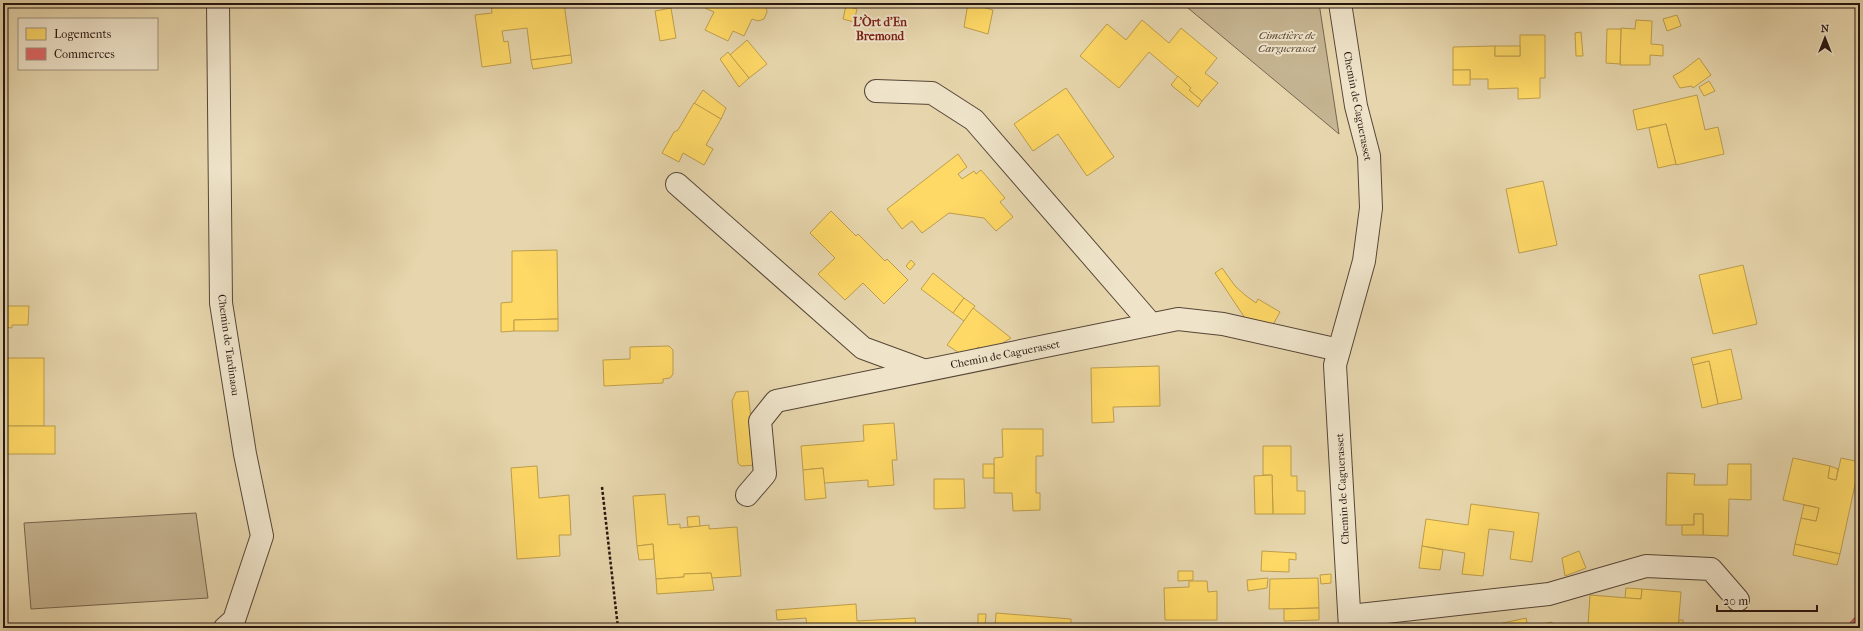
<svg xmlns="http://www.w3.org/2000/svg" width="1863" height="631" font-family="'IM FELL French Canon',serif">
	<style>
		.green { fill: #c6b592; stroke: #766651 }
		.homes { fill: #ffd966; stroke: #be9e4c }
		.shops { fill: #e06666; stroke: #a84e4c }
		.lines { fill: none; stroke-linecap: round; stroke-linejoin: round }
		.street-casing { stroke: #564637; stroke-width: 24 }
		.path { stroke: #261610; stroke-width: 2.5; stroke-dasharray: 3 2; stroke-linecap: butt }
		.street { stroke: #efe4ca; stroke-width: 22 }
		.labels { text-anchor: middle; stroke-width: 4; stroke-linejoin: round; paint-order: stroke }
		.park-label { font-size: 11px; font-style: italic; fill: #564637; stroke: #efe4ca }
		.street-label { font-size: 11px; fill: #261610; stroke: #efe4ca }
		.neighbourhood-label { font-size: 12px; font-weight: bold; fill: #7a1f14; stroke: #efe4ca }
	</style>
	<rect width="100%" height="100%" fill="#e7d6ad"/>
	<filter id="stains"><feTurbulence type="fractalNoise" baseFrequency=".005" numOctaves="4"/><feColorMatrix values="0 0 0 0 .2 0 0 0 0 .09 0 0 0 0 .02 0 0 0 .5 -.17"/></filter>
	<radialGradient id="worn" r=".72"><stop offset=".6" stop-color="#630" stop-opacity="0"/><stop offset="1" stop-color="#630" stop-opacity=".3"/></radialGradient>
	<g class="green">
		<polygon points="1182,3 1319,3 1339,134"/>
		<polygon points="196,513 208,598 31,609 24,523"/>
	</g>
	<g class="homes">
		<polygon points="491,3 564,3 571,55 531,60 527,28 502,31 504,42 508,41 511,63 482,67 475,15 492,13"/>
		<polygon points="708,3 761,3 766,6 767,12 764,19 758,21 752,19 744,36 733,31 728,41 705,30 714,12 705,8"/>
		<polygon points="968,3 993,10 988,34 964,27"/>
		<polygon points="846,6 857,9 854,22 843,19"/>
		<polygon points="671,8 676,38 660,41 655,11"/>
		<polygon points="1677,15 1681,26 1667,31 1663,19"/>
		<polygon points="1142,20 1169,43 1181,28 1217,58 1205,73 1218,83 1202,101 1189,90 1191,88 1149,52 1119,88 1080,56 1107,24 1126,40"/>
		<polygon points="1636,20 1652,21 1651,44 1663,45 1663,56 1650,55 1650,65 1620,65 1621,28 1635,29"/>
		<polygon points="1607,29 1621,29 1620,64 1606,63"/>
		<polygon points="1581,32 1583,56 1576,56 1575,33"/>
		<polygon points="1520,35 1545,35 1545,78 1540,78 1540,98 1518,99 1518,88 1488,89 1488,79 1470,79 1470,70 1453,70 1453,47 1495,46 1495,56 1520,56"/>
		<polygon points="747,40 767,64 749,78 730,55"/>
		<rect x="1495" y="46" width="25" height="10"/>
		<polygon points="728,52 749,78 739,87 720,59"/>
		<polygon points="571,55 572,63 533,69 531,60"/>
		<polygon points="1699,58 1711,75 1693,88 1692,86 1680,88 1673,76 1682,71"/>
		<rect x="1453" y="70" width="17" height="15"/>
		<polygon points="1178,76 1191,88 1189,90 1202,101 1198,107 1171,85"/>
		<polygon points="1709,81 1715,91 1704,96 1699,87"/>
		<polygon points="1066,88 1114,157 1087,176 1058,134 1033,151 1014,124"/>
		<polygon points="703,90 726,108 721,119 694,104"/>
		<polygon points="1697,95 1705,130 1718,127 1724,154 1676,165 1666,124 1637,130 1633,110"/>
		<polygon points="694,103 721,119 706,145 713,149 704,165 683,153 679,162 662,153 674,132 678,130"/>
		<polygon points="1666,124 1676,164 1658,168 1649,128"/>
		<polygon points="958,154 967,167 958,174 962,179 974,171 976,174 981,170 1005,198 1000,202 1013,217 996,231 984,218 949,213 922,233 912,221 902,229 887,209"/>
		<polygon points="1543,181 1557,245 1519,253 1506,189"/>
		<polygon points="831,211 856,236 858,234 885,261 887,259 908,280 884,304 863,283 845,300 818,274 835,258 810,233"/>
		<polygon points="557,250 558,319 514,320 514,331 501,332 501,303 512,302 512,251"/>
		<polygon points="911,260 915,264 910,270 906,266"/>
		<polygon points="1743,265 1757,324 1713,334 1699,275"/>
		<polygon points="1222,268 1235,286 1245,295 1256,303 1258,299 1280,312 1270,330 1245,318 1215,273"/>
		<polygon points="933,273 964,298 953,313 921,289"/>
		<polygon points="964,298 975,306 964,321 953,313"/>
		<polygon points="3,306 29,306 28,325 12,325 12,328 3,327"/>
		<polygon points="973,308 1011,338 991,350 988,351 978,347 971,355 964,356 947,345"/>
		<polygon points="558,319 558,331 514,331 514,320"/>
		<polygon points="669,346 673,350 673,374 670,378 663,379 663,383 604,386 603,360 630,359 630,347"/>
		<polygon points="1731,349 1742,399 1718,404 1709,361 1693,365 1691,358"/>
		<rect x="3" y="358" width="41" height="68"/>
		<polygon points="1709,361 1718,404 1702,408 1693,365"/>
		<polygon points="1159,366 1160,406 1113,407 1114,422 1092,423 1091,368"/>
		<polygon points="748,391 756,465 741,466 738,463 732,401 736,392"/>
		<polygon points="894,423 897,460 892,460 894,485 868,487 868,480 824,483 823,468 803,470 801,446 864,441 863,425"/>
		<rect x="3" y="426" width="52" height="28"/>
		<polygon points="1002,429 1043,429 1043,456 1036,456 1036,493 1040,493 1040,510 1013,511 1012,493 994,493 994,458 1003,457"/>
		<polygon points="1263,446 1291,446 1291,476 1297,476 1297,491 1305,491 1305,514 1273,514 1272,475 1263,475"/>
		<polygon points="1793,458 1830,466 1828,478 1836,480 1841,458 1860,462 1840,554 1795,544 1801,518 1816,521 1819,508 1783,500"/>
		<rect x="983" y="464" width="11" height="14"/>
		<polygon points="1728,464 1751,464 1751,500 1729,499 1728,536 1703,535 1703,514 1694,514 1694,525 1666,525 1667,473 1695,474 1694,485 1727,485"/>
		<polygon points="537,466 539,498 569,495 571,535 559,535 560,556 517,559 511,468"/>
		<polygon points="1830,466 1838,469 1836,480 1828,478"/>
		<polygon points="823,468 826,498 805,500 803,470"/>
		<polygon points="1272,475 1273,514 1255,514 1254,476"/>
		<polygon points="934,479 964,479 965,508 934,509"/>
		<polygon points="665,494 668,525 680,524 680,528 709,525 709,529 737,527 741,576 712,578 711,573 684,574 684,577 656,579 653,544 637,546 633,496"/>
		<polygon points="1471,504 1539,513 1532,562 1510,559 1514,532 1489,529 1483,576 1462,574 1465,553 1422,546 1426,519 1468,525"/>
		<polygon points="1804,505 1819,508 1816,521 1801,518"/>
		<polygon points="1694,514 1703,514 1703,535 1682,535 1682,525 1694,525"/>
		<polygon points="699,516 700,526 688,527 687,517"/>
		<polygon points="653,544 654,559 639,560 637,546"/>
		<polygon points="1795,544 1840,554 1837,565 1793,555"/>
		<polygon points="1422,546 1443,550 1440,570 1419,568"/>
		<polygon points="1262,551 1296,553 1296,560 1289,559 1289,572 1261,571"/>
		<polygon points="1579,551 1586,568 1565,576 1562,558"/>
		<polygon points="1178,571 1193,571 1193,580 1178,581"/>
		<polygon points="711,573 714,590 657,594 656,579 684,577 684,574"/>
		<polygon points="1331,574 1331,583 1321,584 1320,575"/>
		<polygon points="1268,578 1267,588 1248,591 1247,580"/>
		<polygon points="1318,578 1319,608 1269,609 1270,579"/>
		<polygon points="1189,581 1207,581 1208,592 1217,591 1217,620 1165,620 1164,588 1189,587"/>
		<polygon points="1626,588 1642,589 1641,599 1625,598"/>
		<polygon points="1642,589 1681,592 1678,628 1625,628 1588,625 1590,595 1641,599"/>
		<polygon points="856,604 857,621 915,618 916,628 807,628 806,618 777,620 776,610"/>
		<polygon points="1319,608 1319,620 1284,621 1284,609"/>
		<polygon points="996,613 1071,619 1071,628 995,628"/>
		<polygon points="978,614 986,614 985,628 978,628"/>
		<polygon points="1526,618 1528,628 1480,628"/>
		<polygon points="1679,620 1683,620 1683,628 1678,628"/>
		<polygon points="1552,622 1554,628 1537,628 1537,625"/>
		<polygon points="1593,625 1618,628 1593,628"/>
	</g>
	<polygon class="shops" points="1860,612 1860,628 1845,628"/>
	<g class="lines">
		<defs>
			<g id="street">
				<polyline points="218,3 221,303 245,454 262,536 234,620 225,628"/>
				<polyline points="1340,3 1356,106 1369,156 1371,208 1364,261 1335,365 1350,628"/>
				<polyline points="876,91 932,93 974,120 1151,324"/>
				<polyline points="677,184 863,348 923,370"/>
				<polyline points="747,495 765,474 760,421 776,401 1178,319 1223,324 1339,350"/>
				<polyline points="1350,616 1549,594 1646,566 1711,569 1738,600"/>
			</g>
		</defs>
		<use href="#street" class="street-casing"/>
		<polyline class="path" points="602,487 618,628"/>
		<use href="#street" class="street"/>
	</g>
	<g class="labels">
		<g class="park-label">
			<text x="1287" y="39">Cimetière de<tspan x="1287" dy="13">Carguerasset</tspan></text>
		</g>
		<g class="street-label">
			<text transform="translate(1358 106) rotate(79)" y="4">Chemin de Caguerasset</text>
			<text transform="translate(229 345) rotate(82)" y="4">Chemin de Tardinaou</text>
			<text transform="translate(1005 354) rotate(-11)" y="4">Chemin de Caguerasset</text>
			<text transform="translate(1342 489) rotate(-93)" y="4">Chemin de Caguerasset</text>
		</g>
		<g class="neighbourhood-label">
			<text x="880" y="26">L'Òrt d'En<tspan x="880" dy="14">Bremond</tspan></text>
		</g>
	</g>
	<rect width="1863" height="631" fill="none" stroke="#e7d6ad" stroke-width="16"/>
	<rect x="4" y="4" width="1855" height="623" fill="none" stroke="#261610" stroke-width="2"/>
	<rect x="8" y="8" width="1847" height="615" fill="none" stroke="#261610"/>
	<rect x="18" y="18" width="140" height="52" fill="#efe4ca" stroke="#9f9280"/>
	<rect x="26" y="28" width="20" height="12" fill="#ffd966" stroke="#9f9280"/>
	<text x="54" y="38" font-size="12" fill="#261610">Logements</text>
	<rect x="26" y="48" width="20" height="12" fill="#e06666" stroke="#9f9280"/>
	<text x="54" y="58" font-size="12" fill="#261610">Commerces</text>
	<g transform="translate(1825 38)" stroke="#efe4ca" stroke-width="3" paint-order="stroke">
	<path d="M0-3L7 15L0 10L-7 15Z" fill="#261610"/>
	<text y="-6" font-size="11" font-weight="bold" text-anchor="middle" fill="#261610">N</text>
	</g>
	<path d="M1717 605v6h100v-6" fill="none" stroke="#261610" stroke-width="2"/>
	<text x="1723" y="605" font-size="12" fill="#261610" stroke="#efe4ca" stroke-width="3" paint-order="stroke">20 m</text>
	<rect width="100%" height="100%" filter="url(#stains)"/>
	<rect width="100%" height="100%" fill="url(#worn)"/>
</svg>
